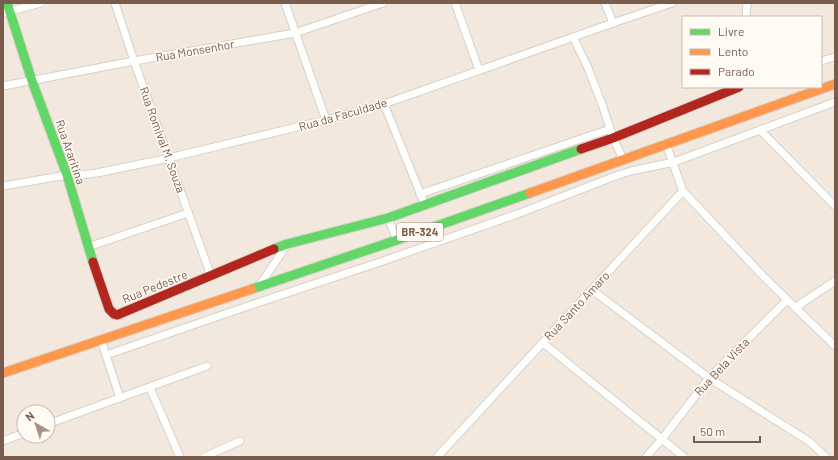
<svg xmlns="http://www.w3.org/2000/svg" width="838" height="460" font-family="Barlow,sans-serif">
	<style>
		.residential { fill: #f2e8de; fill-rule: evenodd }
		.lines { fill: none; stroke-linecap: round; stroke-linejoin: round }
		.street-casing { stroke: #d7d1cb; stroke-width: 9 }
		.fast-casing { stroke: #d9d2cb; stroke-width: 11 }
		.slow-casing { stroke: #d9d2cb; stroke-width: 11 }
		.jam-casing { stroke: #d9d2cb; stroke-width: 11 }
		.street { stroke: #fefefd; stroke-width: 7 }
		.fast { stroke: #63d668; stroke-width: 9 }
		.slow { stroke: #ff974d; stroke-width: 9 }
		.jam { stroke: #b3261e; stroke-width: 9 }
		.labels { text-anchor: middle; stroke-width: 3; stroke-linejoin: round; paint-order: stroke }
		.shield { fill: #fffaf3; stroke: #a28b7f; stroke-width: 1 }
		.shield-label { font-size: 11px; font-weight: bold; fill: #7a5c4d }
		.street-label { font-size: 12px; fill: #7a5c4d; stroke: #fffaf3 }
	</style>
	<rect width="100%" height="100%" fill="#f9f5f0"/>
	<path class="residential" d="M3,3H835V457H3ZM683,17H821V87H683ZM24,412H48V436H24Z"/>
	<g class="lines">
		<defs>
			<g id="street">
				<polyline points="115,3 134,61 211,276"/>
				<polyline points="285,3 326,120"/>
				<polyline points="455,3 479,70"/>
				<polyline points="605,3 613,23"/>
				<polyline points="3,13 41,3"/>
				<polyline points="746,17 747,3"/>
				<polyline points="573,37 588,68 603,107 613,138 623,159"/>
				<polyline points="821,61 835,57"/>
				<polyline points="3,86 134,61 295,33 383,3"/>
				<polyline points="384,104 425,205"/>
				<polyline points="760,130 835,206"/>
				<polyline points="3,186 67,175 81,175 97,173 169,158 326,120 384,104 613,23 672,3"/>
				<polyline points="683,191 763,276 835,346"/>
				<polyline points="420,194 610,129"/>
				<polyline points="388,218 397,240"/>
				<polyline points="88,247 188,213"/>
				<polyline points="259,286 287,245"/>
				<polyline points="592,290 709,378 810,442 826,457"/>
				<polyline points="796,307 835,281"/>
				<polyline points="101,340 120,398"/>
				<polyline points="543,343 684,457"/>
				<polyline points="106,355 251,305 383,261 520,213 618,175 631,171 674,162 835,102"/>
				<polyline points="150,388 180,457"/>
				<polyline points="48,424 207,366"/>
				<polyline points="3,441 24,433"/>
				<polyline points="204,457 240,441"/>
				<polyline points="437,457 683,191 666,144"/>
				<polyline points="646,457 662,439 709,378 787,300"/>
			</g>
			<g id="fast">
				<polyline points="7,3 32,81 67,175 93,262"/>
				<polyline points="274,249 287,244 388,218 581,149"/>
				<polyline points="252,289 397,240 530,193"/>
			</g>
			<g id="slow">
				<polyline points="530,193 835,84"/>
				<polyline points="3,373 252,289"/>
			</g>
			<g id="jam">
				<polyline points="581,149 613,138 739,87"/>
				<polyline points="93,262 109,309 114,314 117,315 274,249"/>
			</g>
		</defs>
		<use href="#street" class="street-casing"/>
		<use href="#fast" class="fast-casing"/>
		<use href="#slow" class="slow-casing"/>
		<use href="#jam" class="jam-casing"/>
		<use href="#street" class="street"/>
		<use href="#fast" class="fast"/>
		<use href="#slow" class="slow"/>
		<use href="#jam" class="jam"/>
	</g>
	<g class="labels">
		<rect class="shield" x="397" y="223" width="46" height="18" rx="3"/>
		<g class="shield-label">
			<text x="420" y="236">BR-324</text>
		</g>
		<g class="street-label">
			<text transform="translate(195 51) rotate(-10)" y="4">Rua Monsenhor</text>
			<text transform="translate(343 115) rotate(-16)" y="4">Rua da Faculdade</text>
			<text transform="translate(162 140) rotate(70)" y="4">Rua Romival M. Souza</text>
			<text transform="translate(70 152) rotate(71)" y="4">Rua Araritina</text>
			<text transform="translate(155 287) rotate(-22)" y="4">Rua Pedestre</text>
			<text transform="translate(577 306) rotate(-47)" y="4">Rua Santo Amaro</text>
			<text transform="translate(722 367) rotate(-47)" y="4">Rua Bela Vista</text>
		</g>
	</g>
	<rect width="838" height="460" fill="none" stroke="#7a5c4d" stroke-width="8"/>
	<rect x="682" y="16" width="140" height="72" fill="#fffaf3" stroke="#cabbb1"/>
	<rect x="690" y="29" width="20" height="6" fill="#63d668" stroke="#cabbb1"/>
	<text x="718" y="36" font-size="12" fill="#7a5c4d">Livre</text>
	<rect x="690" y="49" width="20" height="6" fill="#ff974d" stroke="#cabbb1"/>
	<text x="718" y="56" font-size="12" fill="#7a5c4d">Lento</text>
	<rect x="690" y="69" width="20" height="6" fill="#b3261e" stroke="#cabbb1"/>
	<text x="718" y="76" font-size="12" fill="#7a5c4d">Parado</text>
	<g transform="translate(36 424) rotate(321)"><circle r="19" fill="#fffaf3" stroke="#cabbb1"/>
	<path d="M0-3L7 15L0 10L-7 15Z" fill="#a69286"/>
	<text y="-6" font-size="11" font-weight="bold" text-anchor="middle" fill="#7a5c4d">N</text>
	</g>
	<path d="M694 436v6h66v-6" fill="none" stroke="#7a5c4d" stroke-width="2"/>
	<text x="700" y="436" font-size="12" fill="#7a5c4d" stroke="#fffaf3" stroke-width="3" paint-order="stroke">50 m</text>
</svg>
